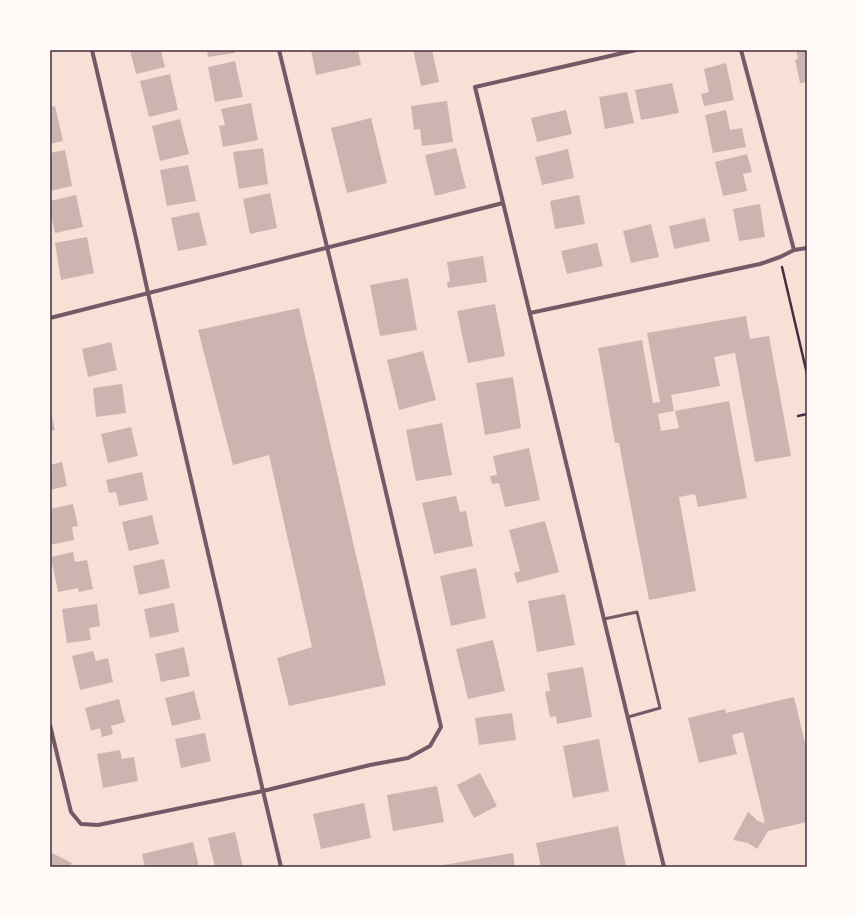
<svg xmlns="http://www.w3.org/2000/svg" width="857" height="917" font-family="Barlow,sans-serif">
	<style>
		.building { fill: #ccb4b1 }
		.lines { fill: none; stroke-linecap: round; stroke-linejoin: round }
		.path { stroke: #4a2c40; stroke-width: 2.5 }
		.service { stroke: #755966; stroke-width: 3 }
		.minor { stroke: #755966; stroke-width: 4 }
		.neatline { fill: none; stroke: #4a2c40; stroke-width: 1.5 }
	</style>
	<rect width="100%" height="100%" fill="#f7e1d7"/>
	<g class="building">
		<polygon points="130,50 161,50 165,67 136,74"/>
		<polygon points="207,50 234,50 235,53 208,57"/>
		<polygon points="311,50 358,50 361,65 316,75"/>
		<polygon points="413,50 432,50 439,82 421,86"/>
		<polygon points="796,50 807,50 807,82 800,83 795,60 798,59"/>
		<polygon points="235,61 243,97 215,102 208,67"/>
		<polygon points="726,63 734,100 704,106 701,94 709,92 704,69"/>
		<polygon points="170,74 178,110 149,117 140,81"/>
		<polygon points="672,83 679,113 641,120 635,90"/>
		<polygon points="627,92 634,123 605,129 599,97"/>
		<polygon points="447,101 453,142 422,146 420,129 414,130 411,106"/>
		<polygon points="251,103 258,140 223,147 219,126 225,125 221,109"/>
		<polygon points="55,106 63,141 50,144 50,107"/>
		<polygon points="566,110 572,134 537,142 531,118"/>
		<polygon points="726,110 730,130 742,128 746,147 713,153 705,115"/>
		<polygon points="371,118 387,183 347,193 331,128"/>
		<polygon points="180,119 189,154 160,161 152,126"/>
		<polygon points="263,148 268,184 239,189 233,152"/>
		<polygon points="456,148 466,188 435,196 425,155"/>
		<polygon points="568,149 574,178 542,185 535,157"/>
		<polygon points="65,150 72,186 50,191 50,153"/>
		<polygon points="747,154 752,172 743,174 747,191 723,196 715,162"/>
		<polygon points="188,165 196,201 167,206 160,170"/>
		<polygon points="270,193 277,228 250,234 243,199"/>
		<polygon points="76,195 83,227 55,233 50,210 50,201"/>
		<polygon points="579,195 585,224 555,229 550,201"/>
		<polygon points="760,204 765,237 739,241 733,209"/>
		<polygon points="199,212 207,245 178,251 171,218"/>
		<polygon points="705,218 710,241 674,249 669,226"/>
		<polygon points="651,224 659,257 631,263 623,231"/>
		<polygon points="87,237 94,273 61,280 55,243"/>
		<polygon points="597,243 603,266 567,274 561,251"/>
		<polygon points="483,256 487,282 448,288 447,282 450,281 447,262"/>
		<polygon points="408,278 417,330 380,336 370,285"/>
		<polygon points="495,304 505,356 468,363 457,311"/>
		<polygon points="299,308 386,685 289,706 277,658 312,647 269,455 233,465 198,330"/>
		<polygon points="746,316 750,339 769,336 791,456 755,462 735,353 714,357 720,386 671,395 674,411 658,414 661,431 679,428 675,411 729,401 747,498 698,507 695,494 679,497 696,591 649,600 626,481 619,443 615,443 598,348 642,340 653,403 660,402 647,333"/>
		<polygon points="111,342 117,370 88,377 82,349"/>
		<polygon points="423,351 436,400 399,410 387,360"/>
		<polygon points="513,377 521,428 485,435 476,383"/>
		<polygon points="122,384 126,413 96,417 93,388"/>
		<polygon points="50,408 55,430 50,431"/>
		<polygon points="442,423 452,475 416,481 406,430"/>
		<polygon points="131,427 138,456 108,463 101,434"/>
		<polygon points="529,448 540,500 505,507 499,483 492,484 490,476 497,475 493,456"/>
		<polygon points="62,462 67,486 50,490 50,465"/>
		<polygon points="142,472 148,500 119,506 116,492 109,493 106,480"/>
		<polygon points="456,496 460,512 466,511 473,546 434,554 422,503"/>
		<polygon points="73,504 78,526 72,527 74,540 50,545 50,509"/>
		<polygon points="152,515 159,544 129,551 122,522"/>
		<polygon points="545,521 559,572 517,583 514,573 520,571 509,530"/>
		<polygon points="73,552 75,562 87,560 93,589 79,592 78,588 58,592 51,557"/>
		<polygon points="164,559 170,588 139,595 133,566"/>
		<polygon points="476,568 486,618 451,626 440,576"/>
		<polygon points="565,594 575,645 537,652 528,601"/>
		<polygon points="174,603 179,632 150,638 144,609"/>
		<polygon points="97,604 100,626 89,628 91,640 67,643 62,609"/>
		<polygon points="493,640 505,691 468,699 456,649"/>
		<polygon points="184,647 190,676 161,682 155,654"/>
		<polygon points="93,651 96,661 108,658 113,682 80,690 72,656"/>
		<polygon points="583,667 592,717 557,724 556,716 550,717 545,692 550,691 547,673"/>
		<polygon points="194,691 201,719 172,726 165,698"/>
		<polygon points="794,697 807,751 807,822 768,831 757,849 748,843 733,840 748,812 758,821 765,823 743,732 732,735 737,754 699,763 688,718 725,709 726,713"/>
		<polygon points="119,699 125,722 111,726 113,734 102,737 100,728 91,731 85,708"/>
		<polygon points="512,713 516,740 479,745 475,718"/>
		<polygon points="205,733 211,761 181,768 175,739"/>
		<polygon points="599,739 609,791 573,798 563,746"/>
		<polygon points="120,750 122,759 134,757 138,781 103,788 97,754"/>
		<polygon points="480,773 497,806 474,818 457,785"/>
		<polygon points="437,786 444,822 393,831 387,795"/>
		<polygon points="364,803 371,838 321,849 313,814"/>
		<polygon points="618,826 626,867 541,867 536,843"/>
		<polygon points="235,832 243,867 215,867 208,838"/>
		<polygon points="193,842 199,867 145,867 142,854"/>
		<polygon points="50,852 72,863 70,867 50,867"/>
		<polygon points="513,853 515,867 438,867 438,866"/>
	</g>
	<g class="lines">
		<g class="path">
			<polyline points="782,267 807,374"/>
			<polyline points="798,416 807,414"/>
		</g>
		<polyline class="service" points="604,619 637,612 660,708 628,717"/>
		<g class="minor">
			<polyline points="92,50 136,238 148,293 263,791 281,867"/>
			<polyline points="636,50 475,87 664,867"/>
			<polyline points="741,50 794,250"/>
			<polyline points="530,313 760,264 780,257 794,250 807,248"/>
			<polyline points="50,318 503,203"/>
			<path d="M50,725L71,812L81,824L98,825L263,791L370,765L408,758L430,746L441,727C389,501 335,275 279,50"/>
		</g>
	</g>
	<rect width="857" height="917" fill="none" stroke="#fffaf5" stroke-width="102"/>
	<rect x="51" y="51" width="755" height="815" class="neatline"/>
</svg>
